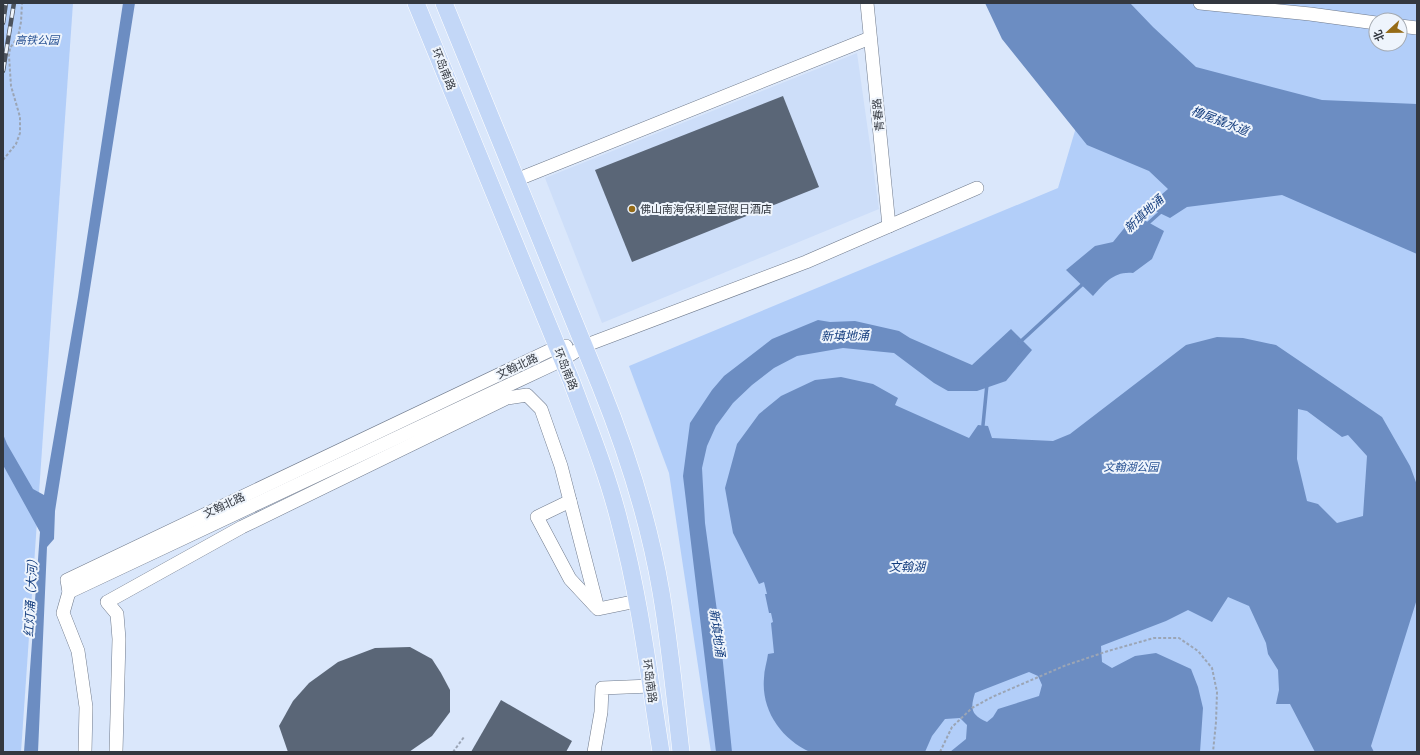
<svg xmlns="http://www.w3.org/2000/svg" width="1420" height="755" font-family="Georgia,'Noto Sans SC',serif">
	<style>
		.built { fill: #cddef9 }
		.green { fill: #b2cef9; fill-rule: evenodd }
		.water { fill: #6c8dc2; fill-rule: evenodd }
		.lines { fill: none; stroke-linecap: round; stroke-linejoin: round }
		.stream { stroke: #6c8dc2; stroke-width: 3.5 }
		.building { fill: #5a6677 }
		.minor-casing { stroke: #6f7a8c; stroke-width: 14 }
		.major-casing { stroke: #fff; stroke-width: 18 }
		.path { stroke: #9ba5b5; stroke-width: 2; stroke-dasharray: 3 2; stroke-linecap: butt }
		.minor { stroke: #fff; stroke-width: 13 }
		.major { stroke: #c3d7f7; stroke-width: 17 }
		.rail-casing { stroke: #4c525c; stroke-width: 4.5 }
		.rail { stroke: #eef4fc; stroke-width: 3; stroke-dasharray: 9; stroke-linecap: butt }
		.poi-dot { fill: #956b17; stroke: #eef4fc; stroke-width: 1.5 }
		.labels { text-anchor: middle; stroke-width: 4; stroke-linejoin: round; paint-order: stroke }
		.park-label { font-size: 11px; font-style: italic; fill: #275193; stroke: #eef4fc }
		.street-label { font-size: 11px; fill: #333840; stroke: #eef4fc }
		.poi-label { font-size: 11px; fill: #333840; stroke: #eef4fc; text-anchor: start }
		.water-label { font-size: 12px; font-style: italic; fill: #143d7e; stroke: #eef4fc }
	</style>
	<rect width="100%" height="100%" fill="#dae7fb"/>
	<polygon class="built" points="857,53 879,209 602,323 545,178"/>
	<g class="green">
		<polygon points="3,3 73,3 21,752 3,752"/>
		<path d="M1113,3H1417V752H711L669,473L629,366L1058,188ZM1376,20H1400V44H1376Z"/>
	</g>
	<g class="water">
		<polygon points="123,3 135,3 55,511 54,539 47,547 38,752 24,752 40,532 3,465 3,434 7,444 33,489 44,495 78,297"/>
		<polygon points="985,3 1130,3 1153,27 1196,67 1322,100 1417,104 1417,254 1282,195 1187,207 1170,218 1147,207 1168,189 1149,171 1087,145 1002,39"/>
		<path d="M1135,215L1164,231L1152,259L1133,273C1114,271 1105,283 1093,296L1066,270L1095,246L1113,242Z"/>
		<polygon points="818,320 830,322 855,321 899,331 910,338 972,365 1011,329 1032,350 1006,381 977,391 948,391 934,383 894,353 843,348 797,356 774,368 752,385 733,403 716,426 707,446 702,468 705,523 720,633 732,752 716,752 683,476 690,423 712,390 724,376 772,339"/>
		<path d="M1217,337L1243,338L1276,345L1382,417L1410,466L1417,485V599L1371,746L1374,752H1315L1290,704H1276L1279,690L1278,670L1268,654L1266,643L1249,606L1228,597L1212,622L1188,610L1166,621L1101,646L1102,662L1112,668L1135,656L1156,653L1191,669L1198,687L1203,708L1200,752H950L966,739L967,725L960,718L945,719L932,736L925,752H810C781,739 761,710 764,678C764,670 767,662 768,654L774,653L771,623L773,622L771,613H769L765,594H767L764,582L759,584L733,533L725,488L737,444L759,414L781,396L815,380L841,377L873,384L898,398L895,405L969,438L978,425L988,426L992,438L1053,441L1070,434L1186,345ZM1298,409L1307,411L1342,437L1348,435L1367,456L1363,516L1337,523L1318,504L1307,501L1297,459ZM1029,672L1038,676L1042,685L1039,696L998,709L993,717L987,722C971,715 970,709 975,693Z"/>
	</g>
	<g class="lines">
		<g class="stream">
			<polyline points="1145,226 1163,210"/>
			<polyline points="1019,343 1085,282"/>
			<polyline points="983,425 987,384"/>
		</g>
	</g>
	<g class="building">
		<polygon points="783,96 819,187 632,262 595,170"/>
		<polygon points="410,647 432,659 441,673 450,690 450,712 432,736 409,752 288,752 279,726 293,701 309,683 338,662 375,648"/>
		<polygon points="501,700 572,741 566,752 471,752"/>
	</g>
	<g class="lines">
		<defs>
			<g id="minor">
				<polyline points="867,3 889,226"/>
				<polyline points="1200,3 1310,14 1376,23"/>
				<polyline points="1400,26 1417,28"/>
				<polyline points="516,180 870,38"/>
				<polyline points="570,501 537,517 570,579 596,607"/>
				<polyline points="69,592 562,360 584,346 806,262 977,188"/>
				<polyline points="85,752 86,707 78,651 63,613 69,592 67,580 557,347 566,346"/>
				<polyline points="116,752 119,639 117,614 107,602 242,527 507,398 527,395 541,409 561,466 598,609 637,601"/>
				<polyline points="594,752 601,712 602,688 651,686"/>
			</g>
			<g id="major">
				<path d="M416,3L571,380C589,428 608,475 620,524C640,599 649,676 661,752"/>
				<path d="M444,3L600,385C627,452 649,521 661,592C670,645 675,699 681,752"/>
			</g>
		</defs>
		<use href="#minor" class="minor-casing"/>
		<use href="#major" class="major-casing"/>
		<g class="path">
			<polyline points="3,160 16,144 20,133 20,117 11,86 9,56 10,48 18,37 21,22 22,3"/>
			<polyline points="453,752 464,737"/>
			<polyline points="940,752 952,727 972,708 992,697 1064,666 1108,651 1154,638 1179,638 1198,651 1212,668 1217,692 1216,722 1213,752"/>
		</g>
		<use href="#minor" class="minor"/>
		<use href="#major" class="major"/>
		<defs>
			<g id="rail">
				<polyline points="3,23 6,3"/>
				<polyline points="3,71 14,3"/>
			</g>
		</defs>
		<use href="#rail" class="rail-casing"/>
		<use href="#rail" class="rail"/>
	</g>
	<circle class="poi-dot" cx="632" cy="209" r="4"/>
	<g class="labels">
		<g class="park-label">
			<text x="37" y="44">高铁公园</text>
			<text x="1131" y="471">文翰湖公园</text>
		</g>
		<g class="street-label">
			<text transform="translate(444 69) rotate(68)" y="4">环岛南路</text>
			<text transform="translate(878 115) rotate(-96)" y="4">青春路</text>
			<text transform="translate(517 366) rotate(-25)" y="4">文翰北路</text>
			<text transform="translate(566 369) rotate(68)" y="4">环岛南路</text>
			<text transform="translate(224 505) rotate(-25)" y="4">文翰北路</text>
			<text transform="translate(650 681) rotate(82)" y="4">环岛南路</text>
		</g>
		<g class="poi-label">
			<text x="640" y="213">佛山南海保利皇冠假日酒店</text>
		</g>
		<g class="water-label">
			<text transform="translate(1220 121) rotate(21)" y="4">橹尾撬水道</text>
			<text transform="translate(1144 214) rotate(-43)" y="4">新填地涌</text>
			<text transform="translate(845 336) rotate(-1)" y="4">新填地涌</text>
			<text x="907" y="571">文翰湖</text>
			<text transform="translate(31 595) rotate(-87)" y="4">红灯涌（大河）</text>
			<text transform="translate(717 633) rotate(82)" y="4">新填地涌</text>
		</g>
	</g>
	<rect width="1420" height="755" fill="none" stroke="#333840" stroke-width="8"/>
	<g transform="translate(1388 32) rotate(248)"><circle r="19" fill="#eef4fc" stroke="#a3a9b1"/>
	<path d="M0-3L7 15L0 10L-7 15Z" fill="#956b17"/>
	<text y="-6" font-size="11" font-weight="bold" text-anchor="middle" fill="#333840">北</text>
	</g>
</svg>
